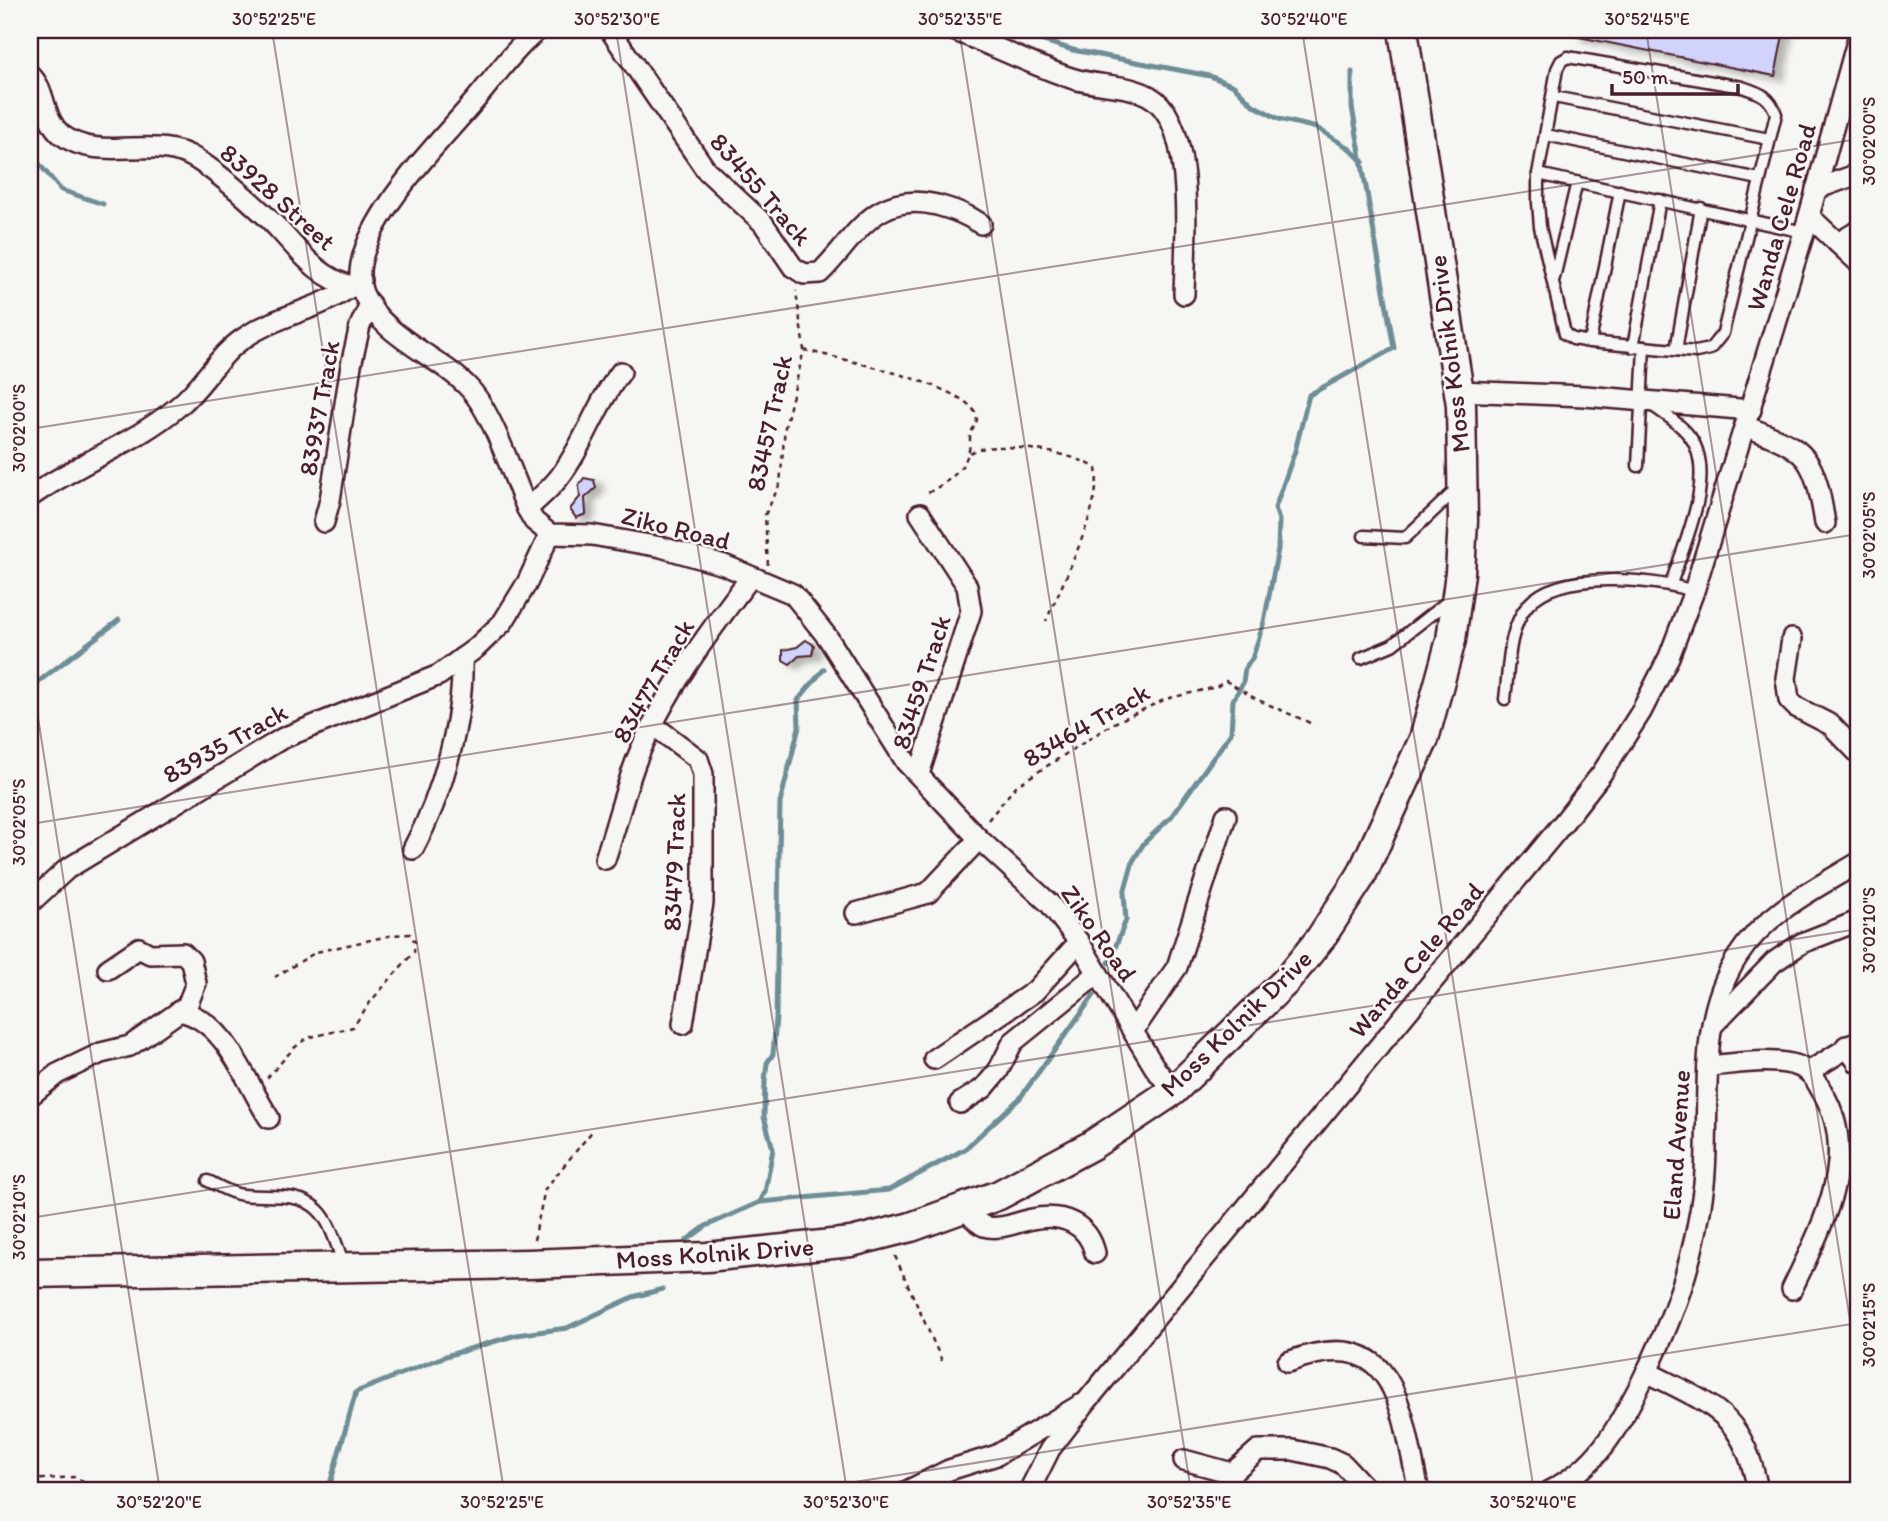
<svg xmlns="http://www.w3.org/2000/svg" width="1888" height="1521" font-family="Itim,sans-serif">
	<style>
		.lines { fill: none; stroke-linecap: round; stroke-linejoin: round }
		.stream { stroke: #6e8d96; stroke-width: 5 }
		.building { fill: #d1d3fc; stroke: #4a1f2b; stroke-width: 2; filter: url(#shadow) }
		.service-casing { stroke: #4a1f2b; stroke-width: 15 }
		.minor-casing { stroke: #4a1f2b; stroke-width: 24 }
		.secondary-casing { stroke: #4a1f2b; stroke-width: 33 }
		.path { stroke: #4a1f2b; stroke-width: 2.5; stroke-dasharray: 5 5; stroke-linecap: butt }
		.service { stroke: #f6f6f2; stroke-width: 10 }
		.minor { stroke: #f6f6f2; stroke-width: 19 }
		.secondary { stroke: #f6f6f2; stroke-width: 28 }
		.ticks { fill: none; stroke: #4a1f2b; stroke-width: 2; stroke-opacity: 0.45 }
		.labels { text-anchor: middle; stroke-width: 5; stroke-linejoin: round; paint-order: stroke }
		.street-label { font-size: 26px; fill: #4a1f2b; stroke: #f6f6f2 }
		.neatline { fill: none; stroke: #4a1f2b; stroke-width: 2.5 }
		.ticks-label { font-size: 18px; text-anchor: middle; fill: #4a1f2b }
	</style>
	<defs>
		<filter id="shadow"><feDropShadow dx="8" dy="4.5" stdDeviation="3.5" flood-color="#0004"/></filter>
	</defs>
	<rect width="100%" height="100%" fill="#f6f6f2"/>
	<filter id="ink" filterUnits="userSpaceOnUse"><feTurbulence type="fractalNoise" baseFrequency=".0143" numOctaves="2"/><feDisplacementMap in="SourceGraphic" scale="14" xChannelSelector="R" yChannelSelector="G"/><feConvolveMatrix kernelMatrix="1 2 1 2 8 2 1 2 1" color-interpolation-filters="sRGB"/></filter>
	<g filter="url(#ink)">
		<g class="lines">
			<g class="stream">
				<polyline points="1009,30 1073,50 1210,76 1234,86 1253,105 1279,119 1317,128 1350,149 1363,162"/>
				<polyline points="30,153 61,190 103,204"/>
				<polyline points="30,688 119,620"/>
				<polyline points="1109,963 1126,920 1124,893 1133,861 1144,843 1171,817 1231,733 1233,700 1243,683 1245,668 1252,659 1264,622 1278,549 1279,520 1275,508 1295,451 1309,395 1394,348 1352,107 1352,72"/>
				<polyline points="760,1202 765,1192 773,1149 764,1117 765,1081 767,1063 773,1054 776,1018 780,803 799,727 798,700 824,669"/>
				<polyline points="687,1240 706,1226 760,1202 889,1190 965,1149 1020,1098 1094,995"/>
				<polyline points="99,1491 104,1491"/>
				<polyline points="328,1491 356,1392 446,1356 516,1335 567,1328 633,1297 663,1289"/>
			</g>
		</g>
		<g class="building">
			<polygon points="1575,30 1784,30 1775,76 1574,36"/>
			<polygon points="584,478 594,480 596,488 585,498 586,514 576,518 570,509 580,497 579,485"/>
			<polygon points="806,640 814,645 812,655 799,656 790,664 783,660 783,650 797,647"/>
		</g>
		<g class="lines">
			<defs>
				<g id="service">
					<path d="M1568,57L1742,87C1760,93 1770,96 1776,114L1723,333L1710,349L1696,352L1590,342L1573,339L1565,334L1540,227L1538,203V174L1557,69L1561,61Z"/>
					<polyline points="1554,97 1769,139"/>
					<polyline points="1546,135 1759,179"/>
					<polyline points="1538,174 1804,232"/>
					<polyline points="1554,278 1577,182"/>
					<polyline points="1590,342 1620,191"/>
					<polyline points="1633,347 1660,200"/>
					<polyline points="1676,350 1701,208"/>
					<path d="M1653,406C1664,414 1678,422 1687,433C1720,470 1684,543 1671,584"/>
					<polyline points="1638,466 1644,347"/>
					<polyline points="1364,536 1405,538 1457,489"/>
					<polyline points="1361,658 1392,645 1451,599"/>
					<path d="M1505,699C1509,670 1507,629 1528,605C1559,569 1654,579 1694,591"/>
					<path d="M208,1181C219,1186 231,1194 243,1195C267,1198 299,1191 318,1210C331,1222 337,1248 344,1264"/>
				</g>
				<g id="minor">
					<path d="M538,30C511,52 494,79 471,105C439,143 341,239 363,293C382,338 439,355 470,389C493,414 513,476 527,509L534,521L550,534L592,535L661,547L724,565L793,594L828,638L906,762L979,839L1050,904L1079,942L1155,1068L1173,1091"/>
					<path d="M610,30L706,170L763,223L793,267L804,274L820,273C857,236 875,190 937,205C955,210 966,214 981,224"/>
					<path d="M953,30C993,45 1031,65 1071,78C1097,87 1125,83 1149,96C1197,122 1185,247 1184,294"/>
					<path d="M30,75C47,90 42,119 62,135C100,164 156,133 196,159C222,175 248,199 270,220C294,244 317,279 352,286L361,280"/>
					<polyline points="1816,189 1858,174"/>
					<polyline points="1809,216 1858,262"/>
					<polyline points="1838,243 1858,231"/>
					<polyline points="1458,391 1585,396 1751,410"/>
					<path d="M1747,427C1809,450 1814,456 1825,523"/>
					<path d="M30,497C77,463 136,443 180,405C205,384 218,354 247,336C280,314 320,310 352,286"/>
					<path d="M527,509C537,500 549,490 558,479C584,446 595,405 621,372"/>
					<polyline points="324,522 330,500 351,365 360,326 370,304"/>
					<polyline points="1792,639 1786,678 1789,700 1796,707 1831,725 1858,753"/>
					<polyline points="653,725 698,759 703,774 703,903 683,1024"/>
					<polyline points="919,774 971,611 967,586 920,514"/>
					<path d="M413,849C442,796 464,719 462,658"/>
					<path d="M605,859C616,827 624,793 636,761C663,694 707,634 750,578"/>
					<polyline points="30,903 67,869 283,738 439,675 476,648 503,622 527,583 550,534"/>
					<polyline points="856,913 928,893 979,839"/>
					<path d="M179,1011C226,1020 245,1081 269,1118"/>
					<polyline points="1712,1026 1774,962 1802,943 1858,921"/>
					<polyline points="1133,1031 1177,967 1226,816"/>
					<polyline points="1846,1046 1858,1063"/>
					<polyline points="934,1059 1035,991 1079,942"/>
					<path d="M1708,1066C1736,1064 1771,1057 1798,1066C1812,1071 1816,1081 1823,1093C1861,1157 1821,1228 1792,1289"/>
					<polyline points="1810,1071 1858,1041"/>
					<polyline points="30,1096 57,1074 101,1053 130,1046 187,1006 196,983 191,961 183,953 150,954 139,948 108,969"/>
					<polyline points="960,1103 984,1088 998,1071 1013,1042 1097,974"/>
					<path d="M964,1208C970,1214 976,1223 984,1226C999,1231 1017,1222 1032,1219C1062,1213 1088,1223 1095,1253"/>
					<path d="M1288,1362C1399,1320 1401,1412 1419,1491"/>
					<path d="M1647,1372C1711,1405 1744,1412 1758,1491"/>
					<polyline points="1184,1460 1232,1473 1258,1450 1293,1450 1330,1458 1343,1464 1368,1491"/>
					<polyline points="907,1491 949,1470 997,1455 1080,1405"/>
					<polyline points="1029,1491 1050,1449 1087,1401 1563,823 1602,773 1641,712 1669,657 1694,591 1809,216 1858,38"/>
					<path d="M1549,1491C1597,1467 1616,1431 1640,1385C1674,1318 1695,1259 1704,1184C1712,1109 1694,1023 1738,956C1766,912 1815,889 1858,863"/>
				</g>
				<polyline id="secondary" points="30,1273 529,1264 707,1257 851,1242 911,1227 999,1195 1092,1145 1173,1091 1287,980 1320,939 1361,876 1424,739 1451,640 1460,573 1463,520 1461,405 1403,30"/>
			</defs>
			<use href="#service" class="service-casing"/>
			<use href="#minor" class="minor-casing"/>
			<use href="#secondary" class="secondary-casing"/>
			<g class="path">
				<path d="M804,350C836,358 964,384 976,414C980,423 970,429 970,438C971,468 948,482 924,495"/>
				<path d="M970,453C988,439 1079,452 1096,469C1103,504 1061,587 1046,621"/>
				<polyline points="768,565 765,515 780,484 785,427 804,350 796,291"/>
				<polyline points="988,820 1016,786 1114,723 1166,699 1216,687 1226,681 1256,699 1310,723"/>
				<polyline points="267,1078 294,1048 307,1038 353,1027 371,1001 414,952 415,942 410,934 393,935 316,952 275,977"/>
				<polyline points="534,1240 545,1189 594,1129"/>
				<polyline points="895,1256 943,1363"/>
				<polyline points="30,1480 75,1477 102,1491"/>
			</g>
			<use href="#service" class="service"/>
			<use href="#minor" class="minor"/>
			<use href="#secondary" class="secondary"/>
		</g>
	</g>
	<path class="ticks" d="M272,30L504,1491M616,30L847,1491M959,30L1191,1491M1302,30L1534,1491M1646,30L1858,1371M30,34L59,30M30,429L1858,139M30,667L160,1491M30,824L1858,534M30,1218L1858,929M798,1491L1858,1323"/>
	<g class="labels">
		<g class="street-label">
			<text transform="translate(761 189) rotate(49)" y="9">83455 Track</text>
			<text transform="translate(278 197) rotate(42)" y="9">83928 Street</text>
			<text transform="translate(1781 217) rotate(-74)" y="9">Wanda Cele Road</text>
			<text transform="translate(1449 354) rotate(-97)" y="9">Moss Kolnik Drive</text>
			<text transform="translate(319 408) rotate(-80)" y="9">83937 Track</text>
			<text transform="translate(769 423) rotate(-78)" y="9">83457 Track</text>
			<text transform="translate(676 528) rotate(14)" y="9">Ziko Road</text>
			<text transform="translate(653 681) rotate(-60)" y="9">83477 Track</text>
			<text transform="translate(921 682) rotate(-72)" y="9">83459 Track</text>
			<text transform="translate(1086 725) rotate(-30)" y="9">83464 Track</text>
			<text transform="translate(225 743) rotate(-29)" y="9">83935 Track</text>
			<text transform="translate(674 862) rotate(-88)" y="9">83479 Track</text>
			<text transform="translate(1099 933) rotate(55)" y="9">Ziko Road</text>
			<text transform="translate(1416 960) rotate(-50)" y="9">Wanda Cele Road</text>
			<text transform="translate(1236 1023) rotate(-44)" y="9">Moss Kolnik Drive</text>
			<text transform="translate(1676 1145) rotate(-86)" y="9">Eland Avenue</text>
			<text transform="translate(715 1253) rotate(-4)" y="9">Moss Kolnik Drive</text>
		</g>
	</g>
	<rect width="1888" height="1521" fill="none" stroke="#f6f6f2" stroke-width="77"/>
	<path d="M1612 84v10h126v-10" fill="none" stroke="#4a1f2b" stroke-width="3.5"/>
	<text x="1622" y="84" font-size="21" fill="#4a1f2b" stroke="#f6f6f2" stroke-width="5" paint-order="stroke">50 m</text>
	<rect x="38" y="38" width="1812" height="1444" class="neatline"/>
	<g class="ticks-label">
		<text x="274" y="25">30°52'25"E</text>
		<text x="617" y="25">30°52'30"E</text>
		<text x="960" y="25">30°52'35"E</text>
		<text x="1304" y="25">30°52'40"E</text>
		<text x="1647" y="25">30°52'45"E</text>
		<text transform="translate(1869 141) rotate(-90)" y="6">30°02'00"S</text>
		<text transform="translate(19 428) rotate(-90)" y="6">30°02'00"S</text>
		<text transform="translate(1869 535) rotate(-90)" y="6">30°02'05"S</text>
		<text transform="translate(19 822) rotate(-90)" y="6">30°02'05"S</text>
		<text transform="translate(1869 930) rotate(-90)" y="6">30°02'10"S</text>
		<text transform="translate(19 1217) rotate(-90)" y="6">30°02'10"S</text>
		<text transform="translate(1869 1325) rotate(-90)" y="6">30°02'15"S</text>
		<text x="159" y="1508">30°52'20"E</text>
		<text x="502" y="1508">30°52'25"E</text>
		<text x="846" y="1508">30°52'30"E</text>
		<text x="1189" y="1508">30°52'35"E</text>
		<text x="1533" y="1508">30°52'40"E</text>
	</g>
</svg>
